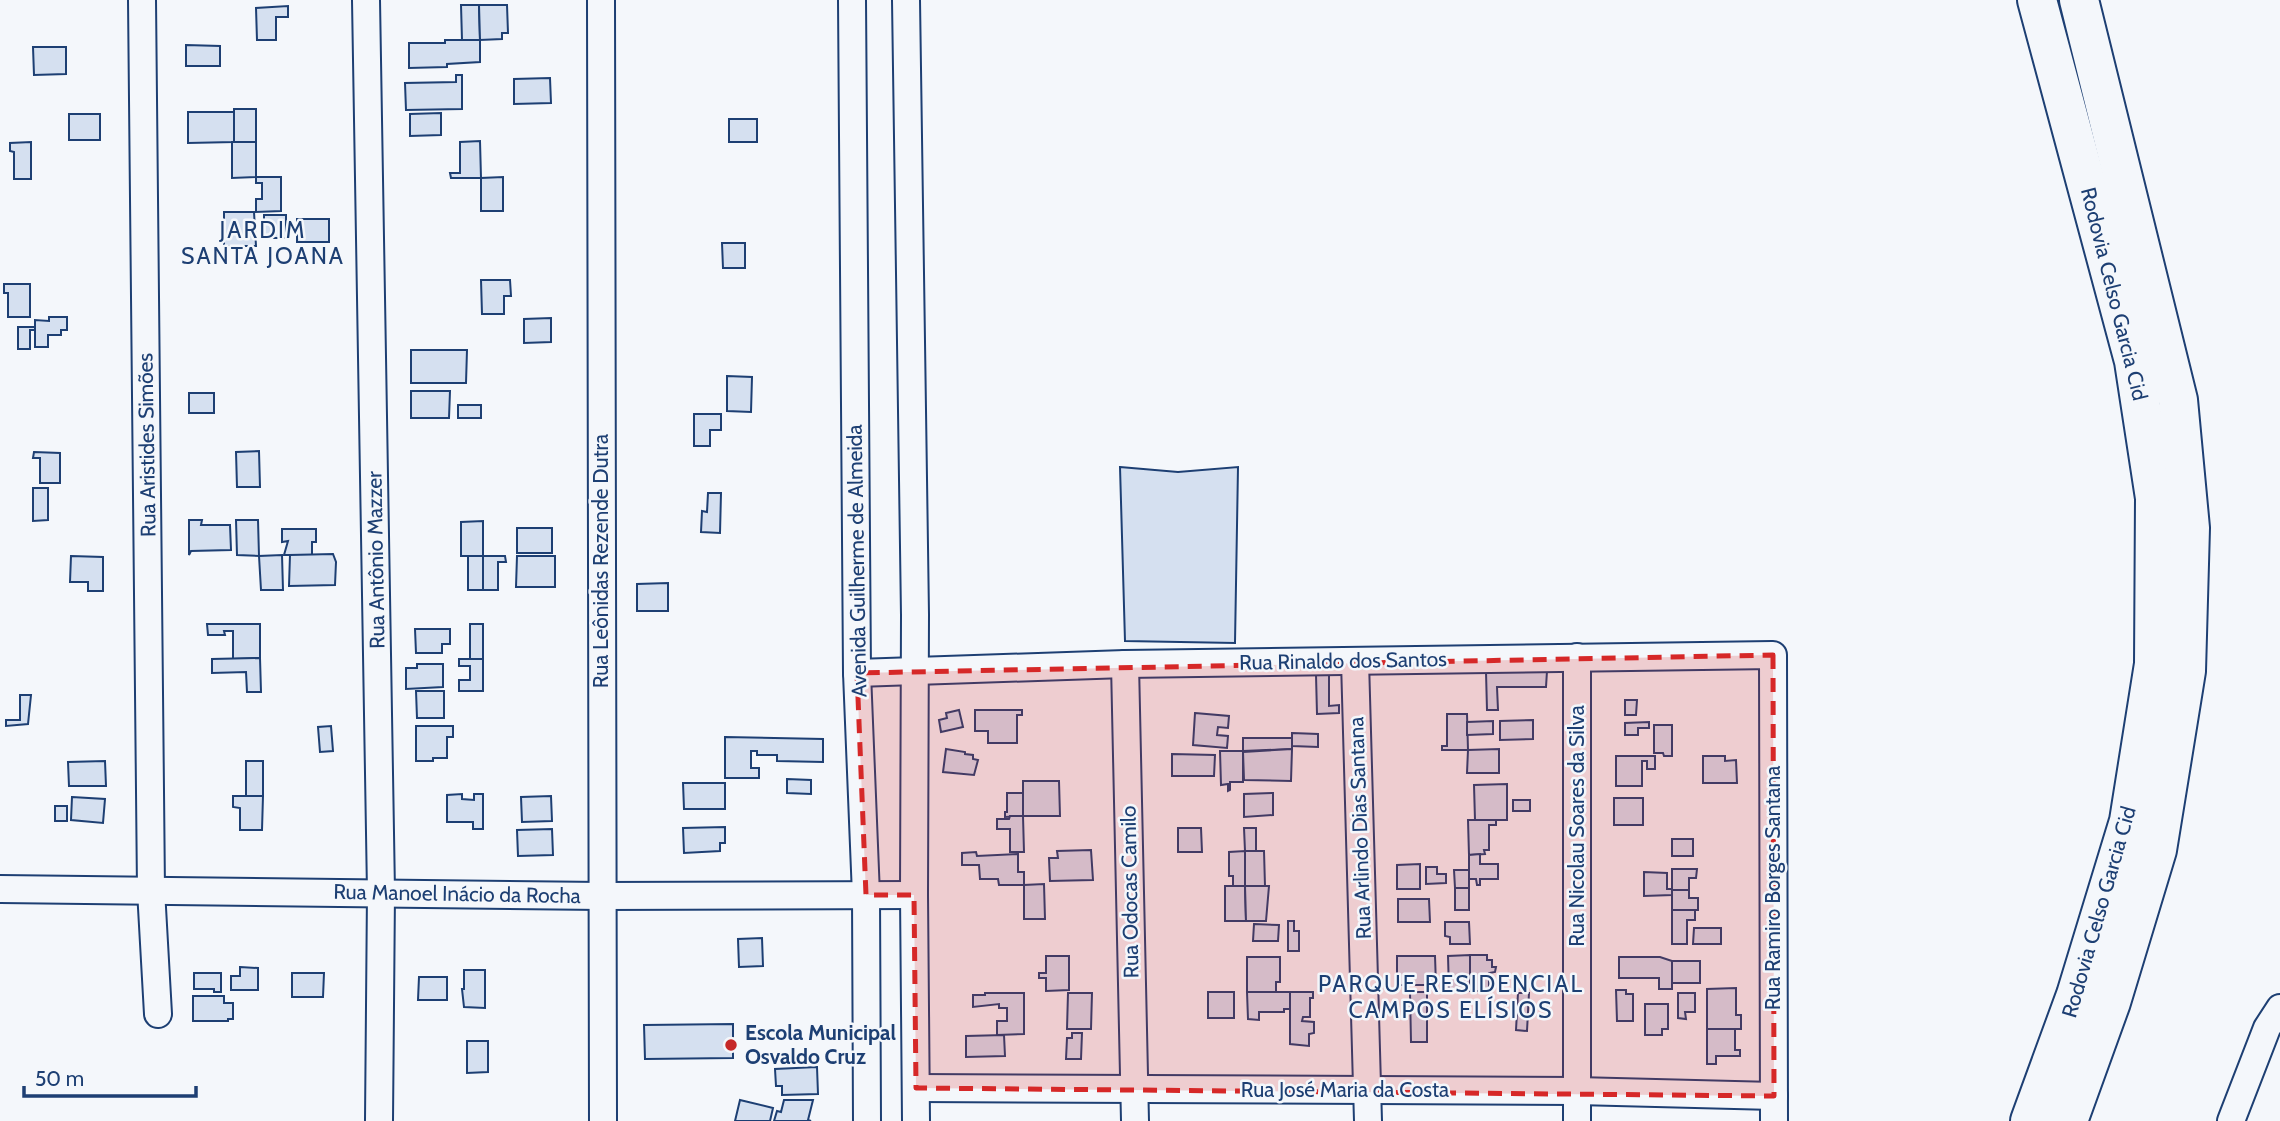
<svg xmlns="http://www.w3.org/2000/svg" width="2280" height="1121" font-family="Cabin,sans-serif">
	<style>
		.building { fill: #d5e0f0; stroke: #1d3f73; stroke-width: 2 }
		.lines { fill: none; stroke-linecap: round; stroke-linejoin: round }
		.minor-casing { stroke: #1d3f73; stroke-width: 30 }
		.highway-casing { stroke: #1d3f73; stroke-width: 42 }
		.minor { stroke: #f4f7fb; stroke-width: 26 }
		.highway { stroke: #f4f7fb; stroke-width: 38 }
		.marked { fill: #d62828; fill-opacity: 0.2; stroke: #d62828; stroke-width: 5; stroke-dasharray: 14 9; stroke-linejoin: round }
		.poi-dot { fill: #c62828; stroke: #f4f7fb; stroke-width: 2.5 }
		.labels { text-anchor: middle; stroke-width: 5; stroke-linejoin: round; paint-order: stroke }
		.street-label { font-size: 21px; fill: #1d3f73; stroke: #f4f7fb }
		.poi-label { font-size: 21px; font-weight: bold; fill: #1d3f73; stroke: #f4f7fb; text-anchor: start }
		.neighbourhood-label { font-size: 23px; letter-spacing: 2px; fill: #1d3f73; stroke: #f4f7fb }
	</style>
	<rect width="100%" height="100%" fill="#f4f7fb"/>
	<g class="building">
		<polygon points="461,5 479,5 480,40 462,40"/>
		<polygon points="479,5 507,5 508,33 502,33 502,39 480,40"/>
		<polygon points="288,6 288,17 276,17 276,40 257,40 256,8"/>
		<polygon points="445,40 480,40 480,62 447,64 447,67 409,68 409,43 445,43"/>
		<polygon points="186,45 220,46 220,66 186,66"/>
		<polygon points="33,47 66,47 66,74 34,75"/>
		<polygon points="456,75 462,75 462,109 406,110 405,83 456,82"/>
		<polygon points="550,78 551,103 514,104 514,79"/>
		<rect x="234" y="109" width="22" height="33"/>
		<polygon points="188,112 234,112 234,142 188,143"/>
		<polygon points="441,113 441,135 410,136 410,114"/>
		<rect x="69" y="114" width="31" height="26"/>
		<rect x="729" y="119" width="28" height="23"/>
		<polygon points="480,141 481,178 451,178 450,173 460,173 460,142"/>
		<polygon points="31,142 31,179 14,179 14,152 10,151 10,143"/>
		<polygon points="232,142 256,142 256,177 232,178"/>
		<polygon points="256,177 281,177 281,211 256,212 256,199 262,199 262,183 256,183"/>
		<polygon points="503,177 503,211 481,211 481,178"/>
		<polygon points="224,212 254,212 256,246 224,246"/>
		<rect x="264" y="215" width="22" height="23"/>
		<rect x="297" y="219" width="32" height="23"/>
		<polygon points="722,243 745,243 745,268 723,268"/>
		<polygon points="481,280 510,280 511,296 504,296 504,314 482,314"/>
		<polygon points="4,284 30,284 30,317 8,317 8,293 4,293"/>
		<polygon points="49,317 67,317 67,330 61,330 61,335 48,335 48,347 35,347 35,320 49,321"/>
		<polygon points="551,318 551,342 524,343 524,319"/>
		<polygon points="18,327 35,327 35,330 30,330 30,349 18,349"/>
		<polygon points="411,350 467,350 466,383 411,383"/>
		<polygon points="727,376 752,377 751,412 727,411"/>
		<polygon points="411,391 450,391 449,418 411,418"/>
		<rect x="189" y="393" width="25" height="20"/>
		<rect x="458" y="405" width="23" height="13"/>
		<polygon points="694,414 721,414 721,430 710,430 710,446 694,446"/>
		<polygon points="259,451 260,487 237,487 236,452"/>
		<polygon points="34,452 60,453 60,483 40,483 40,458 33,458"/>
		<polygon points="1120,467 1178,472 1238,467 1235,643 1125,641"/>
		<polygon points="33,488 48,488 48,520 33,521"/>
		<polygon points="708,493 721,493 720,533 701,532 702,511 707,512"/>
		<polygon points="189,520 202,520 201,525 230,525 231,550 191,551 189,555"/>
		<polygon points="236,520 258,520 259,556 237,555"/>
		<polygon points="483,521 483,556 461,556 461,522"/>
		<rect x="517" y="528" width="35" height="25"/>
		<polygon points="282,529 316,529 316,542 312,542 312,555 284,555 288,541 282,542"/>
		<polygon points="333,554 336,562 335,585 289,586 290,555"/>
		<polygon points="282,555 283,590 261,590 259,556"/>
		<polygon points="71,556 103,557 103,591 88,591 88,582 70,582"/>
		<rect x="468" y="556" width="15" height="34"/>
		<polygon points="483,556 505,556 506,562 498,562 498,590 483,590"/>
		<polygon points="517,556 555,556 555,587 516,587"/>
		<polygon points="668,583 668,611 637,611 637,584"/>
		<polygon points="207,624 260,624 260,658 233,659 233,631 224,631 225,635 208,635"/>
		<rect x="470" y="624" width="13" height="35"/>
		<polygon points="415,629 450,629 450,644 442,644 442,653 416,653"/>
		<polygon points="260,658 261,692 247,692 246,672 212,673 212,659"/>
		<polygon points="459,659 483,659 483,691 459,691 459,680 470,680 470,666 459,666"/>
		<polygon points="417,664 443,664 443,687 406,689 406,668 417,668"/>
		<polygon points="1547,671 1546,687 1497,687 1498,710 1487,710 1486,672"/>
		<polygon points="1316,675 1329,675 1329,706 1339,705 1339,713 1317,714"/>
		<polygon points="416,691 444,691 444,718 417,718"/>
		<polygon points="20,695 31,695 28,724 6,726 6,720 20,720"/>
		<polygon points="1625,700 1637,700 1636,715 1625,715"/>
		<polygon points="959,710 963,727 941,732 939,720 947,718 946,713"/>
		<polygon points="975,710 1022,710 1022,715 1017,715 1017,743 988,743 988,731 975,731"/>
		<polygon points="1195,713 1229,716 1228,728 1218,727 1217,735 1228,736 1227,748 1193,745"/>
		<polygon points="1447,714 1467,714 1468,750 1442,750 1442,746 1447,746"/>
		<polygon points="1533,720 1533,739 1500,740 1500,721"/>
		<polygon points="1493,721 1493,734 1467,735 1467,722"/>
		<polygon points="1649,722 1649,728 1638,728 1638,735 1625,735 1625,723"/>
		<polygon points="1654,725 1672,725 1672,756 1664,756 1663,753 1654,753"/>
		<polygon points="331,726 333,751 320,752 318,727"/>
		<polygon points="416,726 453,726 453,737 447,737 447,758 433,758 433,761 416,761"/>
		<polygon points="1292,733 1318,734 1318,747 1292,746"/>
		<polygon points="725,737 823,739 823,762 777,761 777,755 757,755 757,751 751,751 751,768 759,768 759,778 725,778"/>
		<polygon points="1243,738 1292,738 1292,749 1243,751"/>
		<polygon points="946,749 965,752 965,754 973,755 973,759 978,760 974,775 943,772"/>
		<polygon points="1292,749 1291,781 1244,780 1243,752"/>
		<polygon points="1499,749 1499,773 1467,773 1468,750"/>
		<polygon points="1220,751 1243,751 1243,782 1230,782 1230,790 1228,791 1228,784 1221,785"/>
		<polygon points="1172,754 1215,755 1214,776 1172,776"/>
		<polygon points="1616,756 1655,756 1655,769 1647,769 1647,761 1642,761 1642,786 1616,786"/>
		<polygon points="1703,756 1725,756 1725,761 1736,760 1737,783 1703,783"/>
		<polygon points="105,761 106,786 69,786 68,762"/>
		<rect x="246" y="761" width="17" height="35"/>
		<polygon points="787,779 811,780 811,794 787,793"/>
		<polygon points="1023,781 1059,781 1060,816 1023,816"/>
		<polygon points="683,783 725,783 725,809 684,809"/>
		<polygon points="1507,784 1507,820 1475,820 1474,785"/>
		<polygon points="1007,793 1023,793 1023,816 1005,817 1005,812 1007,812"/>
		<polygon points="1273,793 1273,815 1244,817 1244,794"/>
		<polygon points="462,794 462,799 474,800 474,794 483,794 483,829 473,829 473,822 447,822 447,795"/>
		<polygon points="233,796 263,796 262,830 240,830 240,808 233,807"/>
		<polygon points="551,796 552,821 522,822 521,797"/>
		<polygon points="72,797 105,799 103,823 71,820"/>
		<rect x="1614" y="798" width="29" height="27"/>
		<rect x="1513" y="800" width="17" height="11"/>
		<rect x="55" y="806" width="12" height="15"/>
		<polygon points="1010,816 1023,816 1024,852 1010,852 1010,829 997,829 997,819 1009,819"/>
		<polygon points="1468,820 1496,820 1496,825 1489,825 1489,850 1484,850 1485,854 1469,855"/>
		<polygon points="725,827 725,843 720,843 720,851 684,853 683,828"/>
		<polygon points="1178,828 1201,828 1202,852 1178,852"/>
		<polygon points="1244,828 1256,828 1256,851 1245,851"/>
		<polygon points="552,829 553,855 518,856 517,830"/>
		<rect x="1672" y="839" width="21" height="17"/>
		<polygon points="1091,850 1093,880 1050,881 1049,858 1058,858 1057,851"/>
		<polygon points="1245,851 1264,851 1265,886 1245,886"/>
		<polygon points="1245,851 1245,886 1233,886 1233,876 1229,876 1229,852"/>
		<polygon points="976,852 977,856 1018,854 1018,872 1024,872 1024,885 999,885 998,879 980,879 979,865 962,865 962,853"/>
		<polygon points="1480,854 1480,864 1498,864 1498,879 1480,879 1480,885 1477,885 1476,879 1469,879 1469,855"/>
		<polygon points="1420,864 1420,889 1397,889 1397,865"/>
		<polygon points="1426,867 1437,867 1437,874 1446,874 1446,883 1426,884"/>
		<polygon points="1672,869 1697,869 1696,878 1689,878 1689,890 1672,890"/>
		<polygon points="1454,870 1469,870 1469,888 1455,888"/>
		<polygon points="1644,872 1667,873 1667,889 1672,889 1672,895 1644,896"/>
		<polygon points="1044,884 1045,919 1024,919 1024,885"/>
		<polygon points="1225,886 1245,886 1246,921 1225,921"/>
		<polygon points="1245,886 1269,886 1266,921 1246,921"/>
		<rect x="1455" y="888" width="14" height="22"/>
		<polygon points="1672,890 1689,890 1689,898 1698,898 1698,910 1672,910"/>
		<polygon points="1398,899 1429,899 1430,922 1398,922"/>
		<polygon points="1672,910 1695,910 1695,920 1687,920 1687,944 1672,944"/>
		<polygon points="1288,921 1294,921 1294,931 1299,931 1299,951 1288,951"/>
		<polygon points="1445,922 1469,922 1470,944 1450,944 1450,937 1445,936"/>
		<polygon points="1254,924 1279,925 1278,941 1253,941"/>
		<polygon points="1694,928 1721,928 1721,944 1693,944"/>
		<polygon points="762,938 763,966 739,967 738,939"/>
		<polygon points="1470,955 1487,955 1487,960 1492,960 1492,967 1496,967 1495,972 1489,973 1489,991 1470,991"/>
		<polygon points="1470,955 1470,991 1449,991 1448,956"/>
		<polygon points="1046,956 1069,956 1069,990 1046,991 1046,978 1039,978 1039,973 1046,973"/>
		<polygon points="1397,956 1435,956 1436,985 1397,985"/>
		<polygon points="1247,957 1280,957 1280,982 1276,982 1276,992 1247,992"/>
		<polygon points="1619,957 1660,957 1672,961 1672,989 1659,989 1659,978 1619,978"/>
		<rect x="1672" y="961" width="28" height="22"/>
		<polygon points="240,967 258,968 258,990 231,990 231,976 240,976"/>
		<polygon points="464,970 485,970 485,1008 464,1007 462,989 464,989"/>
		<polygon points="194,973 221,973 221,992 214,992 214,989 194,989"/>
		<polygon points="292,973 324,973 323,997 292,997"/>
		<polygon points="419,977 447,977 447,1000 418,1000"/>
		<polygon points="1736,988 1736,1015 1741,1015 1741,1029 1707,1029 1707,989"/>
		<polygon points="1616,990 1626,990 1626,994 1633,994 1633,1021 1617,1021"/>
		<rect x="1208" y="992" width="26" height="26"/>
		<polygon points="1247,992 1290,992 1290,1009 1284,1009 1284,1012 1259,1012 1259,1020 1248,1019"/>
		<polygon points="1290,992 1313,992 1313,998 1310,998 1310,1017 1303,1017 1302,1021 1314,1022 1314,1033 1309,1034 1309,1046 1290,1044"/>
		<polygon points="1410,992 1427,992 1427,1042 1411,1042"/>
		<polygon points="985,993 1024,993 1024,1034 997,1035 997,1021 1007,1021 1007,1008 999,1008 999,1004 973,1007 973,995 985,995"/>
		<polygon points="1068,993 1092,993 1091,1029 1067,1029"/>
		<polygon points="1518,993 1529,993 1527,1031 1516,1030"/>
		<polygon points="1678,993 1695,993 1695,1012 1685,1012 1686,1019 1678,1018"/>
		<polygon points="193,996 224,996 224,1003 233,1003 233,1019 228,1019 228,1021 193,1021"/>
		<polygon points="1645,1004 1668,1004 1668,1029 1662,1029 1662,1035 1645,1035"/>
		<polygon points="733,1024 733,1058 645,1059 644,1025"/>
		<polygon points="1707,1029 1735,1029 1735,1050 1740,1050 1740,1056 1716,1056 1716,1064 1707,1064"/>
		<polygon points="1072,1033 1082,1033 1081,1059 1066,1059 1067,1038 1072,1038"/>
		<polygon points="1004,1035 1005,1056 966,1057 966,1036"/>
		<polygon points="467,1041 488,1041 488,1072 467,1073"/>
		<polygon points="817,1067 818,1094 782,1095 782,1086 776,1086 775,1069"/>
		<polygon points="740,1100 773,1108 770,1121 735,1121"/>
		<polygon points="784,1100 813,1100 808,1120 811,1121 774,1121 777,1111 781,1112"/>
	</g>
	<g class="lines">
		<defs>
			<g id="minor">
				<polyline points="142,0 151,890 158,1014"/>
				<polyline points="366,0 381,892 379,1121"/>
				<polyline points="601,0 603,1121"/>
				<polyline points="852,0 857,673 866,895 867,1121"/>
				<polyline points="906,0 915,615 914,895 916,1121"/>
				<polyline points="1577,657 1577,1121"/>
				<polyline points="1355,661 1368,1121"/>
				<polyline points="1125,664 1135,1121"/>
				<polyline points="857,673 1125,664 1773,655 1774,1121"/>
				<polyline points="0,889 602,896 914,895"/>
				<polyline points="916,1088 1577,1091 1774,1096"/>
				<polyline points="2231,1121 2267,1028 2280,1008"/>
			</g>
			<g id="highway">
				<polyline points="2030,1121 2076,995 2129,821 2154,664 2155,498 2134,361 2037,0"/>
				<polyline points="2068,1121 2111,1002 2157,850 2186,671 2190,528 2178,400 2079,0"/>
			</g>
		</defs>
		<use href="#minor" class="minor-casing"/>
		<use href="#highway" class="highway-casing"/>
		<use href="#minor" class="minor"/>
		<use href="#highway" class="highway"/>
	</g>
	<path class="marked" d="M1773,655L1774,1096L916,1088L914,895H866L857,673Z"/>
	<circle class="poi-dot" cx="731" cy="1045" r="7"/>
	<g class="labels">
		<g class="street-label">
			<text transform="translate(2114 294) rotate(76)" y="7">Rodovia Celso Garcia Cid</text>
			<text transform="translate(147 445) rotate(-91)" y="7">Rua Aristides Simões</text>
			<text transform="translate(376 560) rotate(-91)" y="7">Rua Antônio Mazzer</text>
			<text transform="translate(601 561) rotate(-90)" y="7">Rua Leônidas Rezende Dutra</text>
			<text transform="translate(857 561) rotate(-91)" y="7">Avenida Guilherme de Almeida</text>
			<text transform="translate(1343 661) rotate(-1)" y="7">Rua Rinaldo dos Santos</text>
			<text transform="translate(1577 826) rotate(-90)" y="7">Rua Nicolau Soares da Silva</text>
			<text transform="translate(1360 828) rotate(-92)" y="7">Rua Arlindo Dias Santana</text>
			<text transform="translate(1773 888) rotate(-90)" y="7">Rua Ramiro Borges Santana</text>
			<text transform="translate(1130 892) rotate(-91)" y="7">Rua Odocas Camilo</text>
			<text transform="translate(457 894) rotate(1)" y="7">Rua Manoel Inácio da Rocha</text>
			<text transform="translate(2099 912) rotate(-74)" y="7">Rodovia Celso Garcia Cid</text>
			<text x="1345" y="1097">Rua José Maria da Costa</text>
		</g>
		<g class="poi-label">
			<text x="745" y="1040">Escola Municipal<tspan x="745" dy="24">Osvaldo Cruz</tspan></text>
		</g>
		<g class="neighbourhood-label">
			<text x="263" y="238">JARDIM<tspan x="263" dy="26">SANTA JOANA</tspan></text>
			<text x="1451" y="992">PARQUE RESIDENCIAL<tspan x="1451" dy="26">CAMPOS ELÍSIOS</tspan></text>
		</g>
	</g>
	<path d="M24 1086v10h172v-10" fill="none" stroke="#1d3f73" stroke-width="3.5"/>
	<text x="35" y="1086" font-size="21" fill="#1d3f73" stroke="#f4f7fb" stroke-width="5" paint-order="stroke">50 m</text>
</svg>
